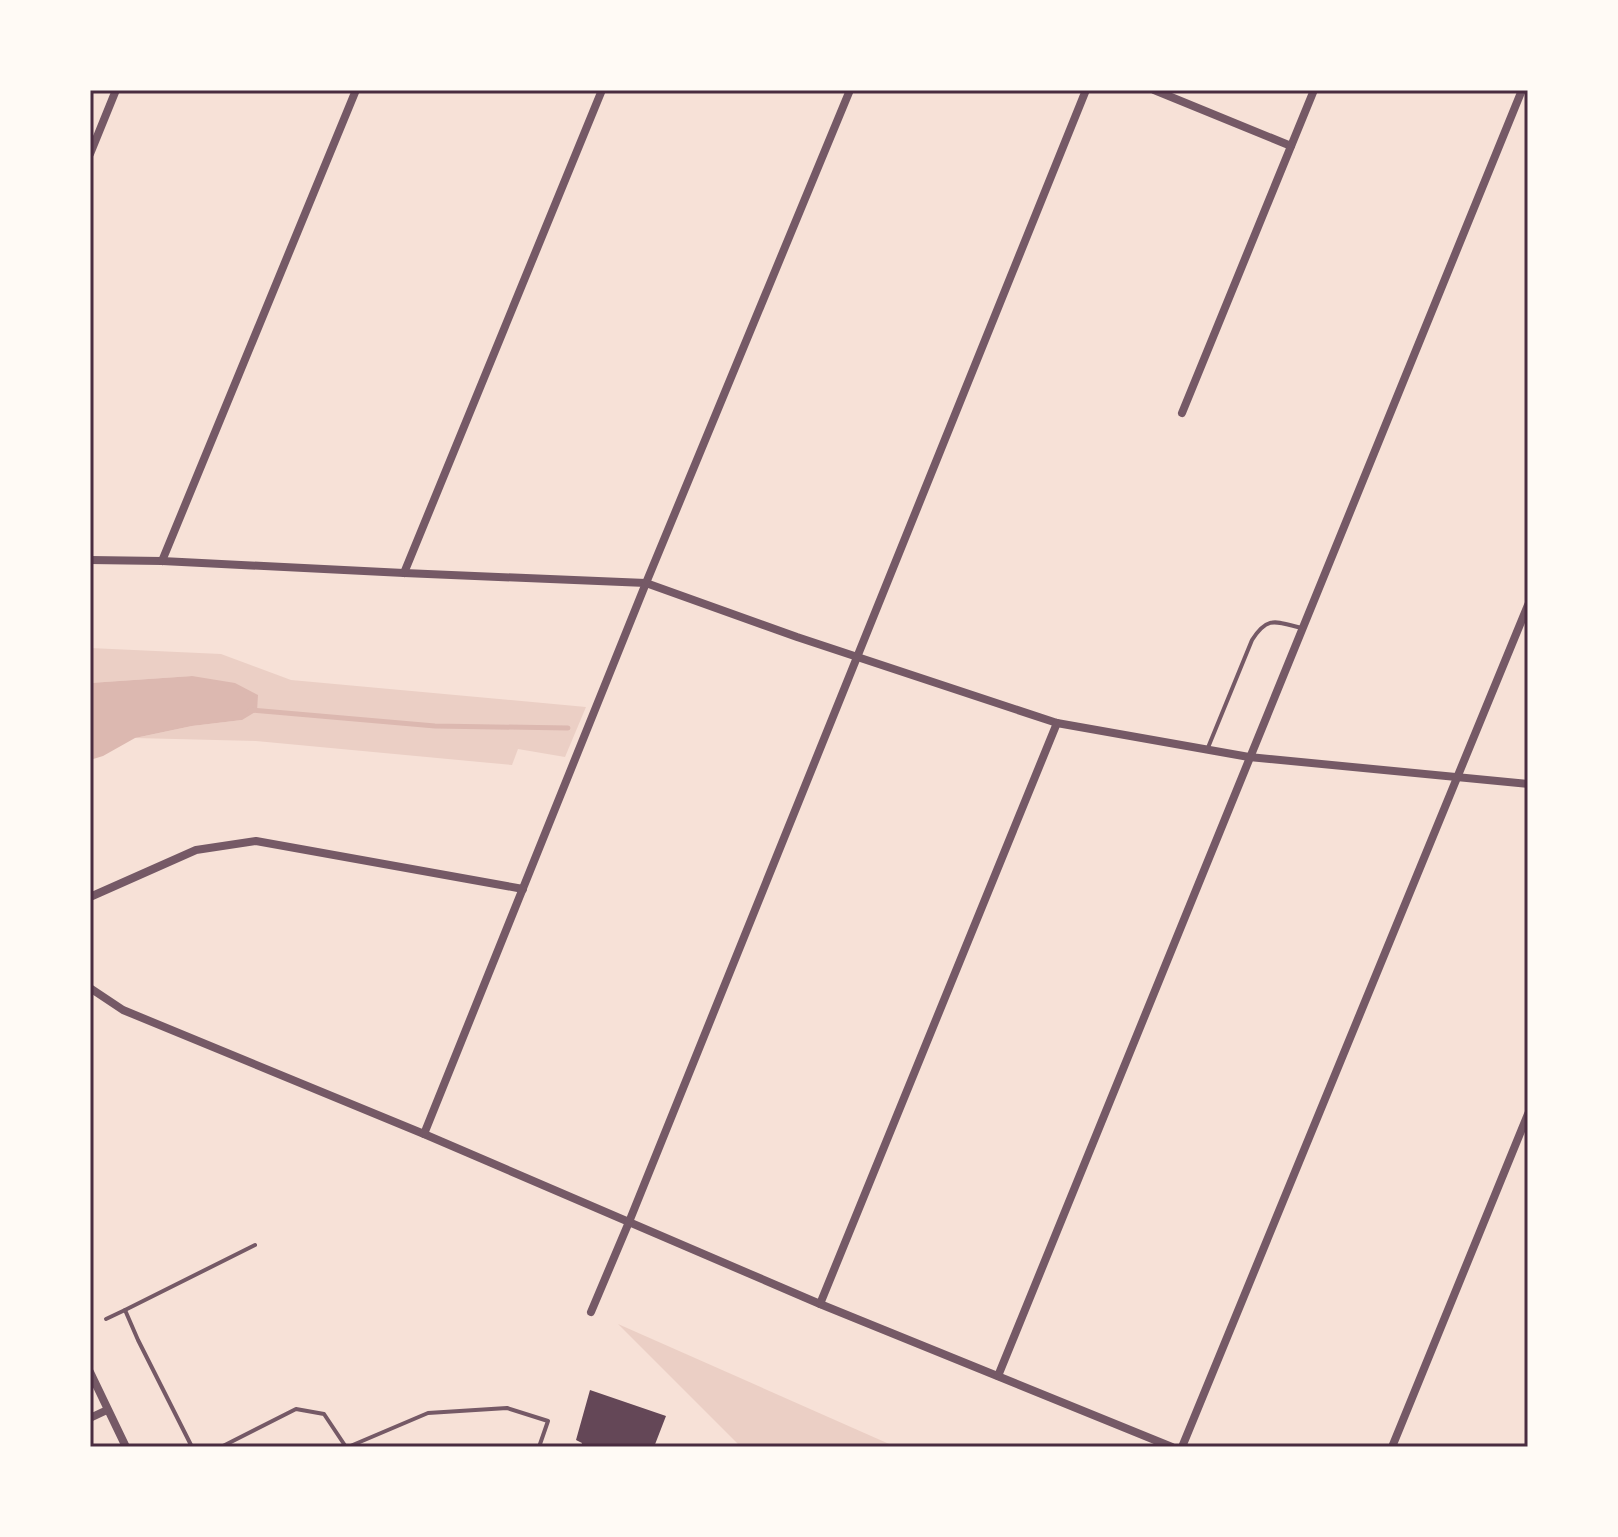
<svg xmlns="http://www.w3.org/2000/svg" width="1618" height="1537" font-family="'Space Grotesk',sans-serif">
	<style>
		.green { fill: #ebcfc5 }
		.water { fill: #dcb8b0 }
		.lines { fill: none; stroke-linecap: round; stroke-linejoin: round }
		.stream { stroke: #dcb8b0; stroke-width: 5 }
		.building { fill: #644757 }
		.service { stroke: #755966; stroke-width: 4 }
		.minor { stroke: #755966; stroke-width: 8 }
		.neatline { fill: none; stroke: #4a2c40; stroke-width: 3 }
	</style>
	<rect width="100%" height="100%" fill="#f7e1d7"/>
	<g class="green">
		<polygon points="90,648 221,654 291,680 586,707 565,757 518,749 512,765 256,741 135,738 192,726 242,720 192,676 90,683"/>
		<polygon points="618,1324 896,1447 741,1447"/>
	</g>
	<polygon class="water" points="192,676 235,683 258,695 257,711 242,720 192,726 135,738 103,756 90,760 90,683"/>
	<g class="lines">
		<polyline class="stream" points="250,710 435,726 568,728"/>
	</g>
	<polygon class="building" points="590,1390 666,1416 654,1447 581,1447 582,1443 576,1440"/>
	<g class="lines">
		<g class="service">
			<path d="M1207,750L1252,640C1268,615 1276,622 1302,628"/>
			<polyline points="125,1310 255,1245"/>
			<polyline points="106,1319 125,1310 138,1340 192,1447"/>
			<polyline points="221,1447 296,1409 324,1414 346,1447"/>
			<polyline points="348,1447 428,1413 507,1408 548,1421 539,1447"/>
		</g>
		<g class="minor">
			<polyline points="1154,90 1291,146"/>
			<polyline points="90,154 116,90"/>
			<polyline points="1182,413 1314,90"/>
			<polyline points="90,560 162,561 404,573 646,583 797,637 1057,723 1249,757 1528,784"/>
			<polyline points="162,561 356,90"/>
			<polyline points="404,573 602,90"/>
			<polyline points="90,897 196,850 256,841 523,889"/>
			<polyline points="90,988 123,1010 424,1134 820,1304 1172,1447"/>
			<polyline points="424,1134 646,583 850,90"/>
			<polyline points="820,1304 1057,723"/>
			<polyline points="591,1312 629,1222 1086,90"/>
			<polyline points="90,1372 126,1447"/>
			<polyline points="998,1376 1522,90"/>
			<polyline points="90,1418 107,1410"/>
			<polyline points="1182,1447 1528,605"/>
			<polyline points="1392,1447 1528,1114"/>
		</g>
	</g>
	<rect width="1618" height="1537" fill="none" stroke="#fffaf5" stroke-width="184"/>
	<rect x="92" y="92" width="1434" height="1353" class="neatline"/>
</svg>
